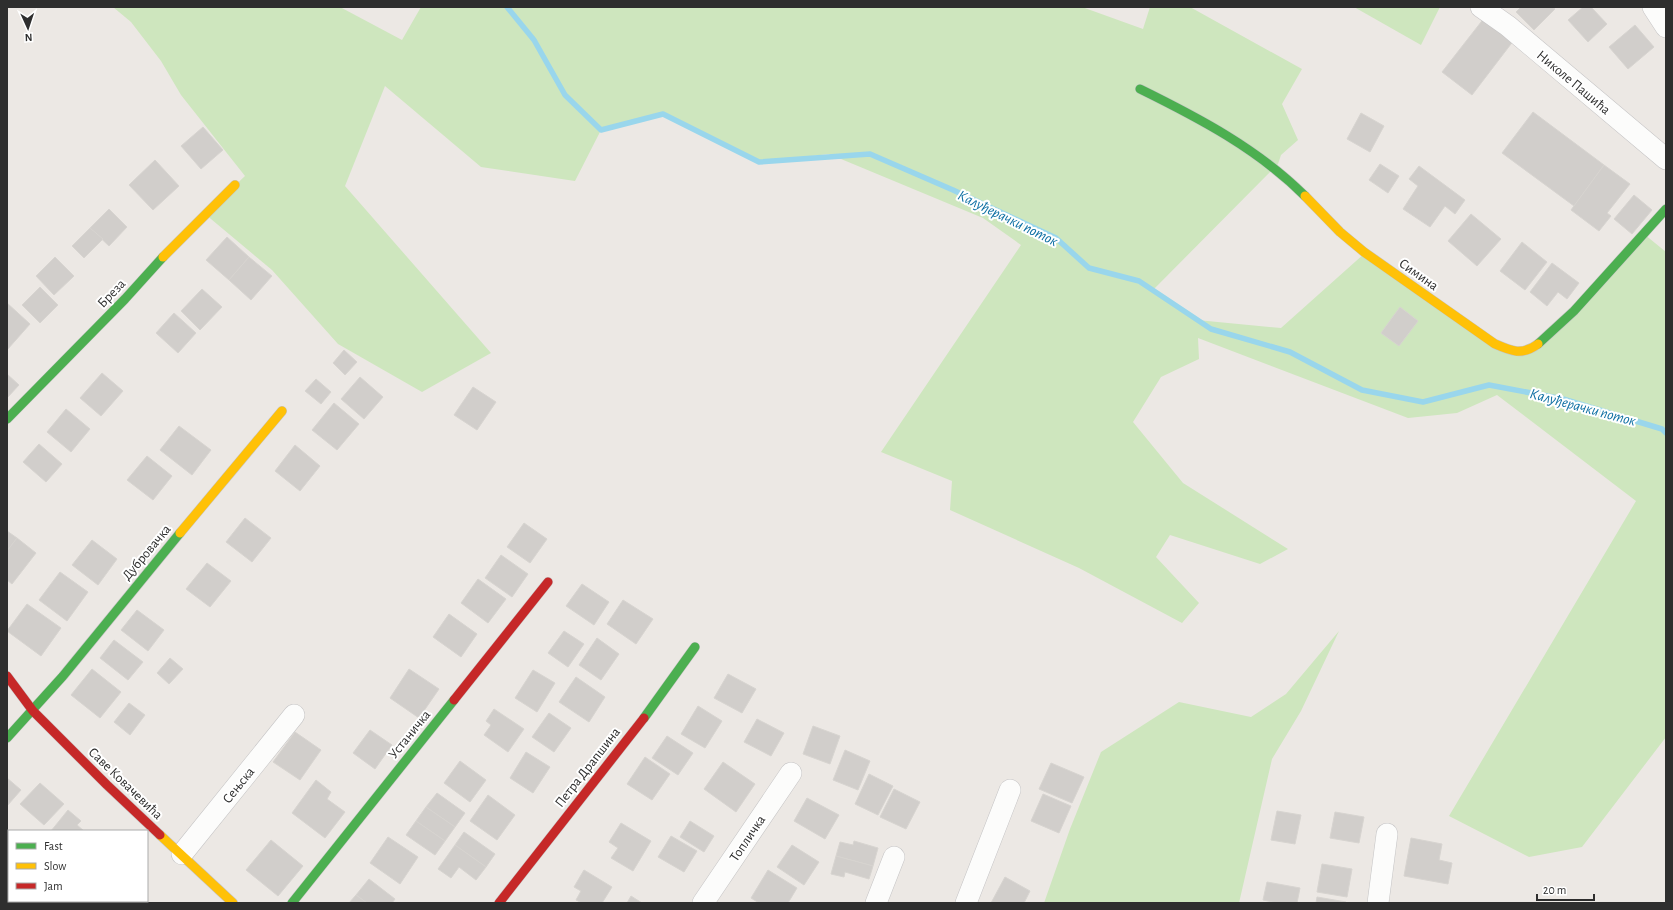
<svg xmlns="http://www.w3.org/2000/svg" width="1673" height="910" font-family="'Alegreya Sans',sans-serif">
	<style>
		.green { fill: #cee6be }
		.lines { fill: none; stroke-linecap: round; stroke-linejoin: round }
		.stream { stroke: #99d6ec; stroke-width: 5.5 }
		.building { fill: #d1cecb; stroke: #d7d4d0 }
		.street-casing { stroke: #c5c4c5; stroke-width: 22 }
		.fast-casing { stroke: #c5c4c5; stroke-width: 10 }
		.slow-casing { stroke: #c5c4c5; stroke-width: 10 }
		.jam-casing { stroke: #c5c4c5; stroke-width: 10 }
		.street { stroke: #fcfcfb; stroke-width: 21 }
		.fast { stroke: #4caf50; stroke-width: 9 }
		.slow { stroke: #ffc107; stroke-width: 9 }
		.jam { stroke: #c62828; stroke-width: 9 }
		.labels { text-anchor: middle; stroke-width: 4; stroke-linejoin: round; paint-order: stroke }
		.street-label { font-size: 14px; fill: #2e2e2e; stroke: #fff }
		.water-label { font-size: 15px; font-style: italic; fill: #0d6fa3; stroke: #fff }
	</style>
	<rect width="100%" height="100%" fill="#ece8e4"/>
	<g class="green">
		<polygon points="113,7 340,7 402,40 421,7 1082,7 1143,29 1150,7 1190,7 1302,69 1282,104 1298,140 1281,155 1278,164 1153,290 1197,320 1281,328 1365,253 1511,351 1548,336 1644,234 1666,252 1666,737 1582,847 1529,857 1449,816 1636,501 1497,395 1457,413 1408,418 1198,338 1199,359 1161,377 1133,422 1183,483 1288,549 1260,564 1170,535 1156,557 1199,603 1182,623 1079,568 950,510 952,481 881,452 1021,245 983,218 829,154 759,162 663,114 601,130 575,181 481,167 385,86 345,186 491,353 422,392 338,344 272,270 205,214 245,176 181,95 161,61 131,22"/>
		<polygon points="1354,7 1440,7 1421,45"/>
		<polygon points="1339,631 1301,711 1272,759 1239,903 1044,903 1070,829 1101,752 1179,702 1251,717 1286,694"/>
	</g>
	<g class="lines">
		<polyline class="stream" points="507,7 534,40 565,95 601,130 663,114 759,162 870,154 953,190 1056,238 1089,268 1139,281 1211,329 1290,352 1362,390 1423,402 1489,385 1563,399 1662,429 1666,433"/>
	</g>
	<g class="building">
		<polygon points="1521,7 1552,7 1555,9 1534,30 1516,12"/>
		<polygon points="1583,7 1591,7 1607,24 1588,42 1568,20"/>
		<polygon points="1485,17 1514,40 1472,95 1442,72"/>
		<polygon points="1635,25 1654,47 1628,69 1609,47"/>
		<polygon points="1533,112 1604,165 1574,206 1502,153"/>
		<polygon points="1361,113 1384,126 1370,152 1347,139"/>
		<polygon points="203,127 223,150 201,169 181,146"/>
		<polygon points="155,160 179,186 153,210 129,185"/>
		<polygon points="1380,164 1399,176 1388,193 1369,180"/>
		<polygon points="1604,165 1630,184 1607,213 1611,216 1599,231 1571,210"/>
		<polygon points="1419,166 1465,200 1455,214 1445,206 1430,227 1403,209 1418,186 1409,179"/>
		<polygon points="1634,195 1652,210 1632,234 1614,219"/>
		<polygon points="109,209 127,227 109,246 90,228"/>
		<polygon points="1471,214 1501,239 1477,266 1448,241"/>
		<polygon points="90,228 103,239 84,258 72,246"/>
		<polygon points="227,237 249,257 229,280 206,260"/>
		<polygon points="1522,242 1547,262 1525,290 1500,271"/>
		<polygon points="55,257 74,276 54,295 36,276"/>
		<polygon points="249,257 272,276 251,300 229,280"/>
		<polygon points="1552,263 1579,283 1567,299 1558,292 1547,306 1530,292"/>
		<polygon points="40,287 58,305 40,323 22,305"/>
		<polygon points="202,289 222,307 200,330 181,311"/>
		<polygon points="7,303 30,324 7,350"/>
		<polygon points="1400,307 1418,321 1399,346 1381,333"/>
		<polygon points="174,313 196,333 178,353 156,333"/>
		<polygon points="344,350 357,362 345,375 333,363"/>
		<polygon points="102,373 123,391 101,416 80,398"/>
		<polygon points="7,374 19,385 7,398"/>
		<polygon points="360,377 383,397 364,419 341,399"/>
		<polygon points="316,379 331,392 321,404 305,391"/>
		<polygon points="473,387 496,402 477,430 454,415"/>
		<polygon points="334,403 359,424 337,450 312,430"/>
		<polygon points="66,409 90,429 71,452 47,432"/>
		<polygon points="179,426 211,450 192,475 160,450"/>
		<polygon points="39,444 62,464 46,482 23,462"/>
		<polygon points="295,445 320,466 300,491 275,471"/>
		<polygon points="147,456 172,476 153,500 127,480"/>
		<polygon points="245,518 271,538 252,562 226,542"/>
		<polygon points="524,523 547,539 530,563 507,547"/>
		<polygon points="7,531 17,538 7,551"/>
		<polygon points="17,538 36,553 12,584 7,580 7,551"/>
		<polygon points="92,540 117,559 98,585 72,565"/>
		<polygon points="501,555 528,574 512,597 485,578"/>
		<polygon points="207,563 231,581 210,607 186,589"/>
		<polygon points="60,572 88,592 67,621 39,600"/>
		<polygon points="478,579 506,599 488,623 461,603"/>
		<polygon points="582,584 609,602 594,625 566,606"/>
		<polygon points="623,600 653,619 636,644 607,624"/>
		<polygon points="27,604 61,628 41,656 7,631"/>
		<polygon points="137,610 164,630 148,651 121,630"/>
		<polygon points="449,614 477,634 461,657 433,637"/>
		<polygon points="564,631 584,644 568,667 548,653"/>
		<polygon points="597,638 619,654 601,680 579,665"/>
		<polygon points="114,640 143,662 128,680 100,658"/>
		<polygon points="170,658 183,669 169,684 157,673"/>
		<polygon points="92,669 121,692 100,718 71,695"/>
		<polygon points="409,669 439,689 419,718 390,698"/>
		<polygon points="533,670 555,683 537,712 515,698"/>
		<polygon points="728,674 756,689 742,713 714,698"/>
		<polygon points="576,677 605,697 589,722 559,702"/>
		<polygon points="129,703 145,715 130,735 114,722"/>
		<polygon points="698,706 722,721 705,748 681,734"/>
		<polygon points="494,709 524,729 508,752 484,735 491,725 486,721"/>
		<polygon points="549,713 571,728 554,752 532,737"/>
		<polygon points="757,719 784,733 771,756 744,742"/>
		<polygon points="813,726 840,736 830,764 803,754"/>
		<polygon points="370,730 392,745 375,769 353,753"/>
		<polygon points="295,732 321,750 300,780 273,762"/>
		<polygon points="667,736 693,753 678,775 652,758"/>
		<polygon points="845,750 870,761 858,790 833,780"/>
		<polygon points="526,752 550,767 533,793 510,778"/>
		<polygon points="645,757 670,774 652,800 627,784"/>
		<polygon points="460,761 486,780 470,802 444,783"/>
		<polygon points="723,762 755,784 736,812 704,789"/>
		<polygon points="1051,763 1084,777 1072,803 1039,789"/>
		<polygon points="869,774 893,786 878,815 855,804"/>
		<polygon points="7,778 21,790 7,806"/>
		<polygon points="316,780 331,792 327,799 345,812 325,838 292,813"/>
		<polygon points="40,783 64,804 44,825 20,804"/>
		<polygon points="894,789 920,802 906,829 880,817"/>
		<polygon points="437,793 465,813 455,827 426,807"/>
		<polygon points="1043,794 1071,806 1059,833 1031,821"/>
		<polygon points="488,795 515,815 497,840 470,821"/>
		<polygon points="807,798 839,815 825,839 794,821"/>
		<polygon points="426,807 455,827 445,841 416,821"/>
		<polygon points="68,810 81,821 77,825 84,831 51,831"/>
		<polygon points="1277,811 1301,815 1295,844 1271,840"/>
		<polygon points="1335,812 1364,817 1359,843 1330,838"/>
		<polygon points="416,821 445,841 435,855 406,835"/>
		<polygon points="690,821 714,836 704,852 680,837"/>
		<polygon points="621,823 651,841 633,871 611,858 618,848 609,842"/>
		<polygon points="464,832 495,854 486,867 455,845"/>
		<polygon points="7,836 9,837 9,873 7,871"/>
		<polygon points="671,836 697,851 684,872 658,857"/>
		<polygon points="388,837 418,857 400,884 370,863"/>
		<polygon points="1411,838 1442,844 1439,860 1452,863 1448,884 1404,876"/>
		<polygon points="271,840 303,866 278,896 246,870"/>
		<polygon points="854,841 878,848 873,866 836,856 840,842 853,845"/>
		<polygon points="455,845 486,867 476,880 459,867 451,878 438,869"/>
		<polygon points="792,845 819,862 804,885 777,867"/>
		<polygon points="836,856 873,866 869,879 845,872 844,877 831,874"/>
		<polygon points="1322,864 1352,869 1347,897 1317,892"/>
		<polygon points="584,870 612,887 602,903 582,903 576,900 581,891 574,887"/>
		<polygon points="768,870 797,888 788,903 759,903 751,898"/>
		<polygon points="1005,877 1030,891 1024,903 991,903"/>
		<polygon points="369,879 395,899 392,903 367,903 356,895"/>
		<polygon points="1267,882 1300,888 1297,903 1277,903 1263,900"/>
		<polygon points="356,895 367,903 349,903"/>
		<polygon points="631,896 642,903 627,903"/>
		<polygon points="1317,897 1346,902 1346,903 1316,903"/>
	</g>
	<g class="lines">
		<defs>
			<g id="street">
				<polyline points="1481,7 1508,26 1666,159"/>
				<polyline points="1653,7 1666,27"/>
				<polyline points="182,854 294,715"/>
				<polyline points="703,903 791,773"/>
				<polyline points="876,903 894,857"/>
				<polyline points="966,903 1010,790"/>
				<polyline points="1378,903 1387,834"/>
			</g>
			<g id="fast">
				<path d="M1140,89C1199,118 1258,149 1305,196"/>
				<polyline points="1538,344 1574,311 1666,209"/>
				<polyline points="7,419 125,299 163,257"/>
				<polyline points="644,718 695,647"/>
				<polyline points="7,738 63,676 180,533"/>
				<polyline points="292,903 454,700"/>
			</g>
			<g id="slow">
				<path d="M1305,196L1340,232L1364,252L1495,344C1511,351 1522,356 1538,344"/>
				<polyline points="163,257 235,185"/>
				<polyline points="180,533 282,411"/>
				<polyline points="160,835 233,903"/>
			</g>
			<g id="jam">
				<polyline points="7,676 33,711 107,785 160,835"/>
				<polyline points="454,700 548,582"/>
				<polyline points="499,903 644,718"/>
			</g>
		</defs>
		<use href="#street" class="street-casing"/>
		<use href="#fast" class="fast-casing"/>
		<use href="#slow" class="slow-casing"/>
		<use href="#jam" class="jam-casing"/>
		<use href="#street" class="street"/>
		<use href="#fast" class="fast"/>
		<use href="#slow" class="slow"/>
		<use href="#jam" class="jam"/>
	</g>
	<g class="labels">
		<g class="street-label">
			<text transform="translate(1574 82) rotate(40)" y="5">Николе Пашића</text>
			<text transform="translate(1419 274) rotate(35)" y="5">Симина</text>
			<text transform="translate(111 293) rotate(-46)" y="5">Бреза</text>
			<text transform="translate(146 552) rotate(-50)" y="5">Дубровачка</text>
			<text transform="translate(409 734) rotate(-51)" y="5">Устаничка</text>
			<text transform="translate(587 767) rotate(-52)" y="5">Петра Драпшина</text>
			<text transform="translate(126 783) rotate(44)" y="5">Саве Ковачевића</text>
			<text transform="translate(238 785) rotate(-51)" y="5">Сењска</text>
			<text transform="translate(747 838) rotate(-56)" y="5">Топличка</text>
		</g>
		<g class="water-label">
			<text transform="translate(1008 218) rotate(26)" y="5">Калуђерачки поток</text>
			<text transform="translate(1583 407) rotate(15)" y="5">Калуђерачки поток</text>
		</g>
	</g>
	<rect width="1673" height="910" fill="none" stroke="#2e2e2e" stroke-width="16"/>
	<rect x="8" y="830" width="140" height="72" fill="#ffffff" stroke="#ababab"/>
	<rect x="16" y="843" width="20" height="6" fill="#4caf50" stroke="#ababab"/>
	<text x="44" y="850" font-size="12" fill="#2e2e2e">Fast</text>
	<rect x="16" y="863" width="20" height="6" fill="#ffc107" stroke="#ababab"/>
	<text x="44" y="870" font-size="12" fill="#2e2e2e">Slow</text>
	<rect x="16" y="883" width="20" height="6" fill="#c62828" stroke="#ababab"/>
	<text x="44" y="890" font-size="12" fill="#2e2e2e">Jam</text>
	<g transform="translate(28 28) rotate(177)" stroke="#ffffff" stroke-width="3" paint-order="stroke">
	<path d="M0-3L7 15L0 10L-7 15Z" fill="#2e2e2e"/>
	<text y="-6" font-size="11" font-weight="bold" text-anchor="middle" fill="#2e2e2e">N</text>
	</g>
	<path d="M1537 894v6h57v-6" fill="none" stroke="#2e2e2e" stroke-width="2"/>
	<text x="1543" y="894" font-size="12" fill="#2e2e2e" stroke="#ffffff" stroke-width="3" paint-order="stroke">20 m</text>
</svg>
